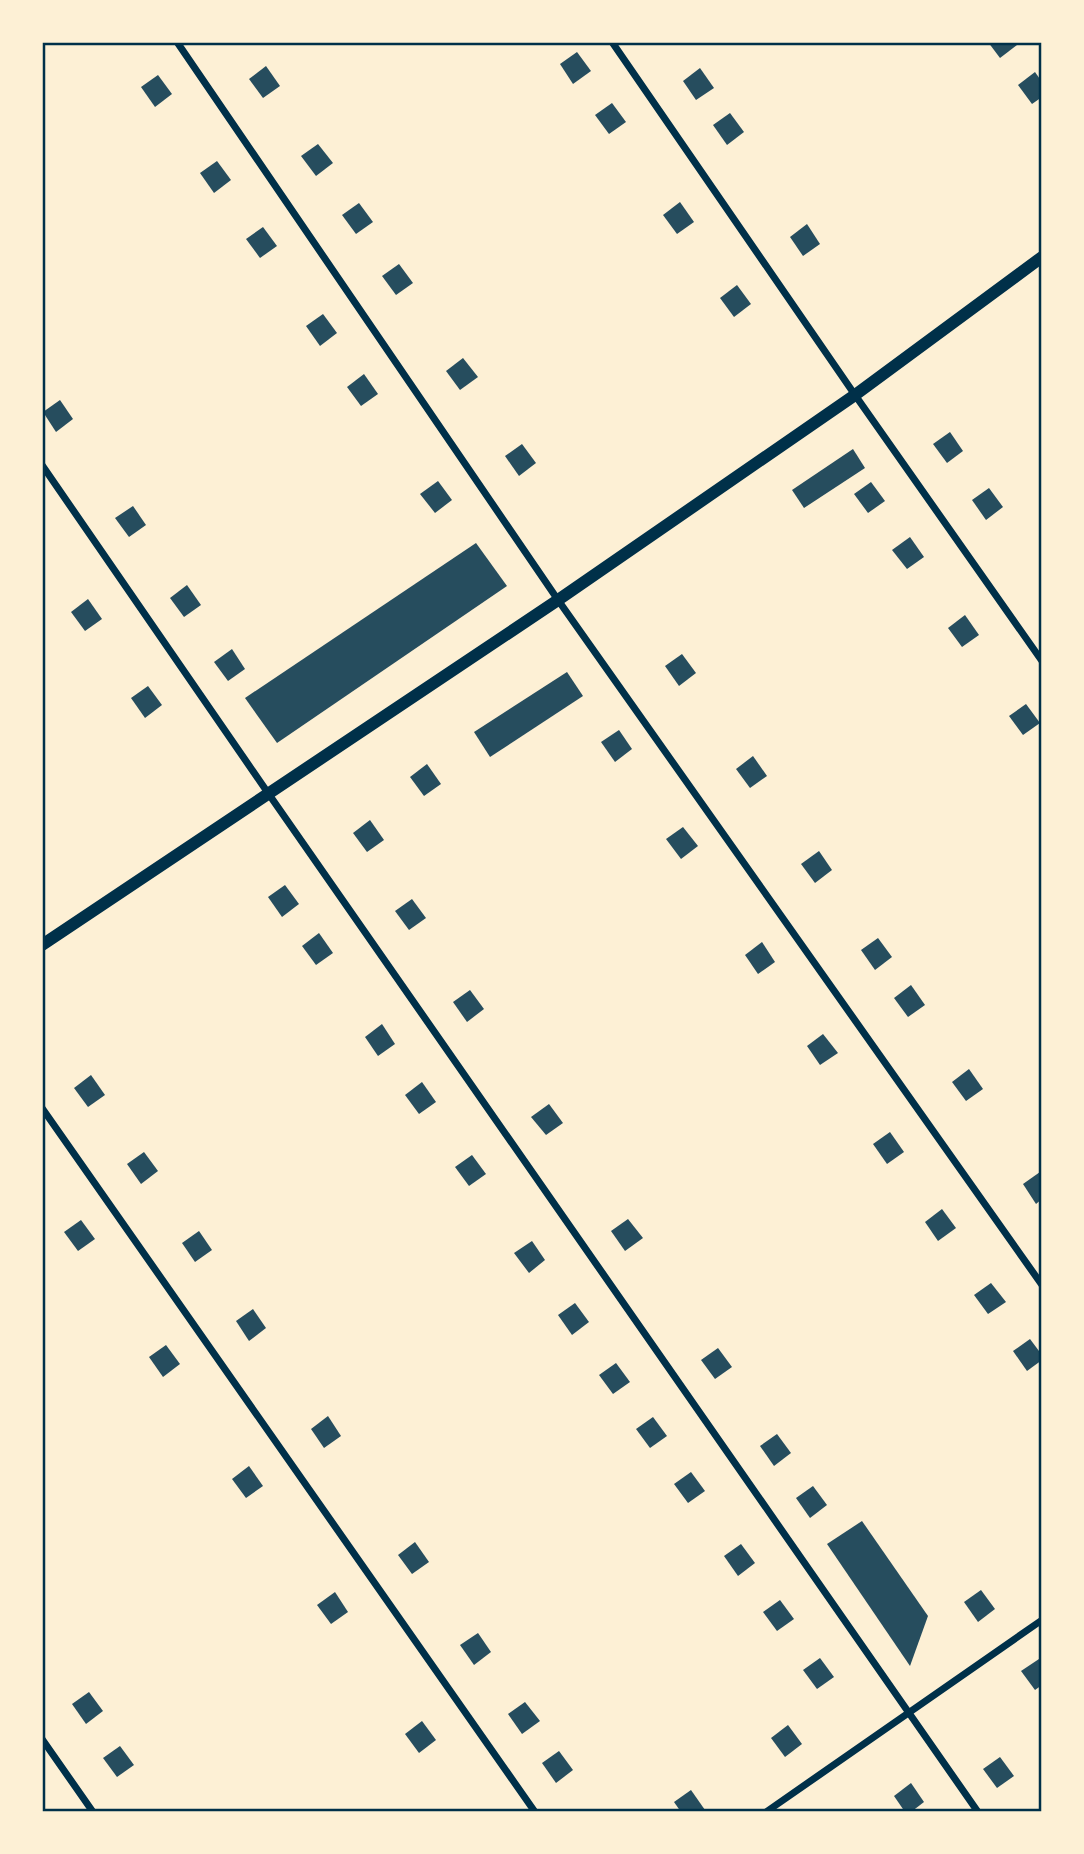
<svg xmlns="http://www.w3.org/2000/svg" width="1084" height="1854" font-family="'Work Sans',sans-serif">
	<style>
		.building { fill: #264d5e }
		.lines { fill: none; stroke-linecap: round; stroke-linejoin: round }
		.minor { stroke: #003049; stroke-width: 7 }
		.tertiary { stroke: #003049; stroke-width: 12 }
		.neatline { fill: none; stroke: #003049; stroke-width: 2.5 }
	</style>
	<rect width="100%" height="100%" fill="#fdf0d5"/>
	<g class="building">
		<polygon points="988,42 1014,42 1017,45 1000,58"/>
		<polygon points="577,52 591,71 573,84 560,64"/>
		<polygon points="266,66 280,86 263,98 249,79"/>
		<polygon points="700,68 714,88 696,100 683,81"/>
		<polygon points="1035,72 1042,82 1042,97 1032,104 1018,85"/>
		<polygon points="158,75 172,94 155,107 141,87"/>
		<polygon points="612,103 626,122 609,134 595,115"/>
		<polygon points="730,113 744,132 727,145 713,125"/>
		<polygon points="318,144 333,163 316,176 301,156"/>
		<polygon points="217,161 231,180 214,193 200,173"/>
		<polygon points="680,202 694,222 677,234 663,215"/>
		<polygon points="359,203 373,222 356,234 342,215"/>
		<polygon points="807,224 820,244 803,256 790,237"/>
		<polygon points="263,227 277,246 260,258 246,239"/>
		<polygon points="399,264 413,283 396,295 382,276"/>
		<polygon points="737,285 751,304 734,317 720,298"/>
		<polygon points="323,314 337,333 320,346 306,326"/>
		<polygon points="463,358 478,377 460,390 446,371"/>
		<polygon points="364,374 378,394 361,406 347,387"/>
		<polygon points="60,400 73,419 56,432 43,412"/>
		<polygon points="950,432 963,451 947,463 933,444"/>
		<polygon points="522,444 536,463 519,476 505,456"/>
		<polygon points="853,449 865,468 804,508 792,490"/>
		<polygon points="438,481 452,500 435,513 420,494"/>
		<polygon points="871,482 885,501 868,513 854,494"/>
		<polygon points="989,488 1003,507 986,520 972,500"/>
		<polygon points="133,506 146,525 129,537 115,518"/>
		<polygon points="910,537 924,557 907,569 892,550"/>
		<polygon points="476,543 507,586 277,743 245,698"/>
		<polygon points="187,585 201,605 184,617 170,598"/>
		<polygon points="88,599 102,619 85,631 71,612"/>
		<polygon points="965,615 979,635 962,647 948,628"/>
		<polygon points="232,649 245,669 228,681 214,662"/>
		<polygon points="682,654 696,673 679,686 665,666"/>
		<polygon points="567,672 583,696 490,757 474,732"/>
		<polygon points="148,686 162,705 145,718 131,698"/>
		<polygon points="1026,704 1040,723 1023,735 1009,716"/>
		<polygon points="619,730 632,749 615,762 601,742"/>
		<polygon points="753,756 767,776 750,788 736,769"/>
		<polygon points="427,764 441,784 424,796 410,777"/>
		<polygon points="370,820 384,840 367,852 353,833"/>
		<polygon points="683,827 698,846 681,859 666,839"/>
		<polygon points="819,851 832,870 815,883 801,864"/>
		<polygon points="285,885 299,904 282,917 268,897"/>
		<polygon points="412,899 426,918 409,930 395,911"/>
		<polygon points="319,933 333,953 316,965 302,946"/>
		<polygon points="878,938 892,957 875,970 861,950"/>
		<polygon points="762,942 775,962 758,974 745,955"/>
		<polygon points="911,985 925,1005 908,1017 894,998"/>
		<polygon points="470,990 484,1009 467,1022 453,1002"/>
		<polygon points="382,1024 395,1044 378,1056 365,1037"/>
		<polygon points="823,1034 838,1053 820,1065 807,1046"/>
		<polygon points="969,1069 983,1089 966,1101 952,1082"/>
		<polygon points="91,1075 105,1095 88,1107 74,1088"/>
		<polygon points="422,1082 436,1102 419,1114 405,1095"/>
		<polygon points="549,1104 563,1123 546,1135 531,1117"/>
		<polygon points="890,1132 904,1152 887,1164 873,1144"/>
		<polygon points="144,1152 158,1171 141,1184 127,1164"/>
		<polygon points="472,1155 486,1174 469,1186 455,1167"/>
		<polygon points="1040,1172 1042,1175 1042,1199 1036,1204 1023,1184"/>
		<polygon points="942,1209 956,1228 938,1241 925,1222"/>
		<polygon points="628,1219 643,1238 625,1251 611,1231"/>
		<polygon points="81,1220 95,1239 78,1251 64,1232"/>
		<polygon points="199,1231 212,1250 195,1262 182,1243"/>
		<polygon points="532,1241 545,1260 529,1273 514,1253"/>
		<polygon points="991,1283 1006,1302 988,1314 974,1295"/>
		<polygon points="575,1303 589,1322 572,1335 558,1315"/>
		<polygon points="253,1309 266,1328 249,1341 236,1321"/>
		<polygon points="1030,1339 1042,1355 1042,1360 1027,1371 1013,1351"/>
		<polygon points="166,1345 180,1364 163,1377 149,1357"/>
		<polygon points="718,1348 732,1367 715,1379 701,1360"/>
		<polygon points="616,1363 630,1382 613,1394 599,1375"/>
		<polygon points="328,1416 341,1436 324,1448 311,1429"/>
		<polygon points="653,1417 667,1436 650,1448 636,1429"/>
		<polygon points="777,1434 791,1453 774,1466 760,1446"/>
		<polygon points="249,1466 263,1486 246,1498 232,1479"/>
		<polygon points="691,1472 705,1491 688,1503 674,1484"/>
		<polygon points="813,1486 827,1505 810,1518 796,1498"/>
		<polygon points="862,1521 928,1616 910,1666 827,1544"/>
		<polygon points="415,1542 429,1562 412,1574 398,1555"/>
		<polygon points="741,1544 755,1563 738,1576 724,1556"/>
		<polygon points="981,1590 995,1609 978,1622 964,1602"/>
		<polygon points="335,1592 348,1612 331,1624 317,1605"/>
		<polygon points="780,1600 794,1619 777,1631 763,1612"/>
		<polygon points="478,1633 491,1652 474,1665 460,1645"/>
		<polygon points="820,1658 834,1677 817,1689 803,1670"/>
		<polygon points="1039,1659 1042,1663 1042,1685 1035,1690 1021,1671"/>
		<polygon points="89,1692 103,1711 86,1724 72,1704"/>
		<polygon points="525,1702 540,1721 522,1734 508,1714"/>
		<polygon points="422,1721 436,1740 419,1753 405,1734"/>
		<polygon points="788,1725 802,1744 785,1757 771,1738"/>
		<polygon points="120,1746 134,1765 117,1777 103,1758"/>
		<polygon points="559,1751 573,1770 556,1783 542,1763"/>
		<polygon points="1000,1757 1014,1776 997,1788 983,1769"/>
		<polygon points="911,1783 924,1802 911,1812 905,1812 894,1796"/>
		<polygon points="691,1790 705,1810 702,1812 681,1812 674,1802"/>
	</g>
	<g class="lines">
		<g class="minor">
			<polyline points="177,42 558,600 1042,1285"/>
			<polyline points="612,42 855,395 1042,661"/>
			<polyline points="42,465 268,793 978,1812"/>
			<polyline points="42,1108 535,1812"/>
			<polyline points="42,1739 93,1812"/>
			<polyline points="766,1812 1042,1620"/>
		</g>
		<polyline class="tertiary" points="42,945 558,600 855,395 1042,257"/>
	</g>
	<rect width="1084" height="1854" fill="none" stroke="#fdf0d5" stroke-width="88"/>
	<rect x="44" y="44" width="996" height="1766" class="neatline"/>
</svg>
